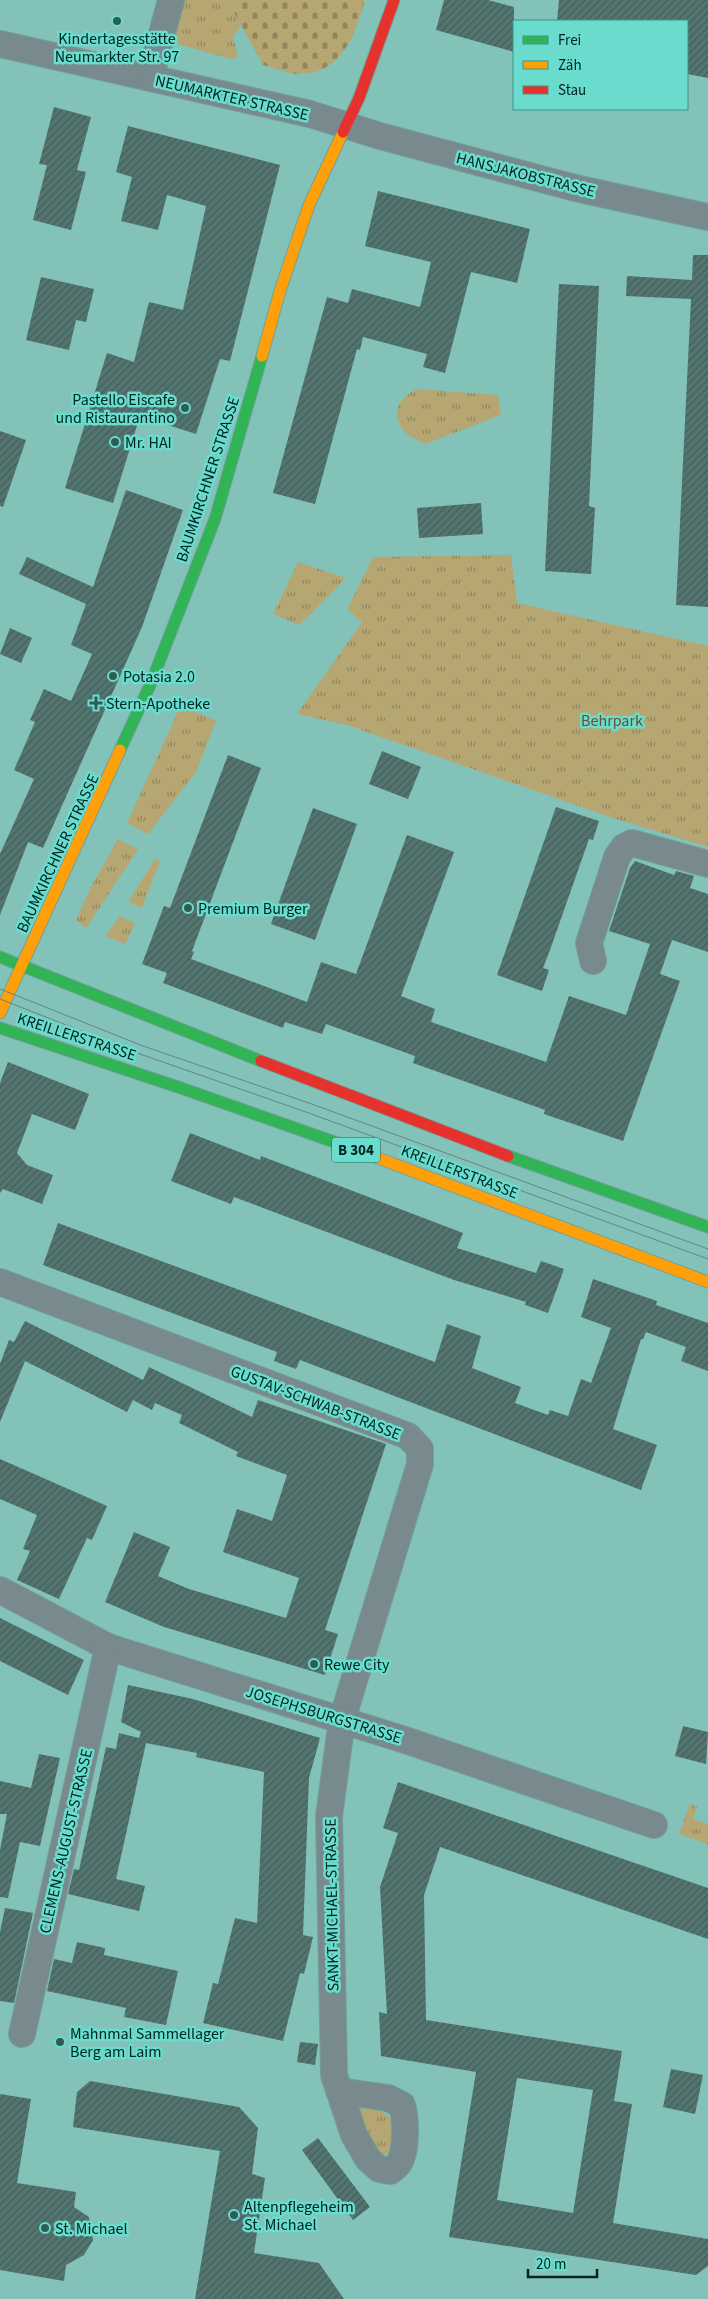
<svg xmlns="http://www.w3.org/2000/svg" width="708" height="2299" font-family="'Source Sans 3',sans-serif">
	<style>
		.grass { fill: url(#grass-tufts) }
		.cemetery { fill: url(#cemetery-stones) }
		.building { fill: url(#building-hatch); fill-rule: evenodd }
		.lines { fill: none; stroke-linecap: round; stroke-linejoin: round }
		.street-casing { stroke: #70a19a; stroke-width: 28 }
		.fast-casing { stroke: #70a19a; stroke-width: 13 }
		.slow-casing { stroke: #70a19a; stroke-width: 13 }
		.jam-casing { stroke: #70a19a; stroke-width: 13 }
		.street { stroke: #798a8f; stroke-width: 26 }
		.fast { stroke: #30b455; stroke-width: 11 }
		.slow { stroke: #ff9f0a; stroke-width: 11 }
		.jam { stroke: #e5322d; stroke-width: 11 }
		.tram { stroke: #648684; stroke-width: 1 }
		.poi-dot { fill: #2e5c56; stroke: #69dccd; stroke-width: 2 }
		.labels { text-anchor: middle; stroke-width: 5; stroke-linejoin: round; paint-order: stroke }
		.shield { fill: #69dccd; stroke: #205c55; stroke-width: 1 }
		.shield-label { font-size: 15px; font-weight: bold; fill: #002521 }
		.poi-label { font-size: 16px; fill: #002521; stroke: #69dccd; text-anchor: start }
		.street-label { font-size: 16px; fill: #002521; stroke: #69dccd }
		.park-label { font-size: 16px; fill: #724c25; stroke: #69dccd }
	</style>
	<defs>
		<pattern id="grass-tufts" width="24" height="20" patternUnits="userSpaceOnUse" patternTransform="scale(1.25)"><rect width="24" height="20" fill="#b5a672"/><path d="M3 7l-1-3M5 7V3M7 7l1-3M15 17l-1-3M17 17v-4M19 17l1-3" fill="none" stroke="#91875d"/></pattern>
		<pattern id="cemetery-stones" width="16" height="16" patternUnits="userSpaceOnUse" patternTransform="scale(1.25)"><rect width="16" height="16" fill="#b5a672"/><path d="M2 7V4a2 2 0 0 1 4 0v3zM10 15v-3a2 2 0 0 1 4 0v3z" fill="#91875d"/></pattern>
		<pattern id="building-hatch" width="6" height="6" patternUnits="userSpaceOnUse" patternTransform="scale(1.25)"><rect width="6" height="6" fill="#53746f"/><path d="M-1 1l2-2M0 6l6-6M5 7l2-2" fill="none" stroke="#425f5b"/></pattern>
	</defs>
	<rect width="100%" height="100%" fill="#83c2b9"/>
	<g class="grass">
		<polygon points="184,0 227,0 241,25 233,37 238,57 231,59 174,43"/>
		<path d="M418,389L498,395L501,415L425,444C420,441 409,437 405,432C389,414 399,396 418,389Z"/>
		<polygon points="511,555 517,603 708,646 708,847 613,818 347,725 297,714 362,622 347,609 373,557"/>
		<polygon points="298,562 346,578 300,625 273,614"/>
		<polygon points="181,705 216,721 196,772 148,834 127,823"/>
		<polygon points="118,839 138,849 86,928 76,920 91,887"/>
		<polygon points="155,859 160,861 142,908 128,902"/>
		<polygon points="120,916 135,923 125,944 105,936"/>
		<polygon points="690,1804 697,1807 693,1819 708,1824 708,1844 679,1834"/>
		<polygon points="358,2108 380,2110 391,2119 393,2128 389,2152 382,2156 366,2138"/>
	</g>
	<path class="cemetery" d="M227,0H365C355,35 342,75 297,74C286,73 273,67 263,65Z"/>
	<g class="building">
		<polygon points="444,0 488,0 514,7 514,52 436,30"/>
		<polygon points="559,0 708,0 708,78 687,74 687,21 557,21"/>
		<polygon points="54,107 91,117 77,170 86,172 71,230 33,220 47,165 39,164"/>
		<polygon points="128,126 280,165 230,361 220,359 196,434 140,416 113,503 65,488 107,353 134,362 149,302 183,310 206,206 167,195 158,230 121,221 132,177 116,172"/>
		<polygon points="378,191 530,229 517,283 471,272 445,373 423,367 427,354 363,337 360,350 357,349 315,504 273,493 327,297 348,303 352,289 420,307 431,262 365,246"/>
		<polygon points="693,255 708,255 708,607 676,605 691,299 626,296 627,276 692,280"/>
		<polygon points="41,277 94,289 86,322 76,320 69,350 26,340"/>
		<polygon points="559,284 599,286 589,506 595,508 591,574 545,571"/>
		<polygon points="0,431 26,440 3,507 0,506"/>
		<polygon points="126,490 183,510 142,627 43,848 28,842 0,915 0,854 34,779 14,770 35,722 30,720 44,689 71,701 92,654 71,645 86,604 19,574 27,557 93,587"/>
		<polygon points="481,503 483,534 419,538 417,508"/>
		<polygon points="10,628 32,638 21,663 0,654"/>
		<polygon points="382,751 421,767 408,799 369,784"/>
		<polygon points="228,755 261,768 192,951 194,952 191,959 307,1002 321,962 356,974 407,835 454,852 401,996 435,1009 431,1022 546,1062 569,996 626,1015 650,944 609,931 630,868 635,861 674,875 676,871 694,876 690,888 708,894 708,952 672,940 660,974 680,981 623,1141 544,1114 545,1110 413,1063 415,1056 326,1024 322,1034 285,1022 283,1028 163,983 167,973 142,964 164,906 170,908"/>
		<polygon points="556,807 599,821 593,840 589,839 550,950 543,968 549,970 542,991 497,975"/>
		<polygon points="313,808 357,824 315,940 271,924"/>
		<polygon points="8,1062 89,1094 75,1130 32,1114 17,1153 27,1165 53,1175 42,1204 3,1189 0,1193 0,1083"/>
		<polygon points="190,1133 260,1160 261,1156 463,1233 457,1248 536,1273 541,1261 564,1269 548,1313 525,1305 526,1302 454,1280 234,1197 231,1204 171,1181"/>
		<polygon points="58,1223 435,1362 447,1324 481,1336 472,1368 521,1387 515,1403 548,1415 550,1410 568,1416 581,1379 591,1383 611,1328 581,1317 593,1279 657,1301 656,1305 708,1323 708,1371 681,1361 686,1347 646,1332 643,1339 641,1339 613,1429 657,1445 641,1490 300,1360 296,1369 274,1361 277,1352 43,1265"/>
		<polygon points="25,1321 143,1380 149,1367 252,1417 258,1400 386,1444 325,1630 338,1634 325,1675 164,1627 105,1602 134,1532 170,1547 158,1576 189,1589 286,1618 299,1578 223,1552 237,1509 272,1521 287,1475 236,1456 238,1452 179,1423 182,1415 155,1403 152,1410 133,1400 127,1412 25,1361 0,1422 0,1364 9,1340 14,1342"/>
		<polygon points="0,1459 107,1506 92,1540 87,1538 59,1599 17,1580 30,1551 23,1549 37,1515 0,1499"/>
		<polygon points="0,1618 84,1660 68,1695 0,1661"/>
		<polygon points="128,1685 193,1699 320,1738 309,1778 303,1935 313,1937 304,1974 300,1973 283,2041 203,2023 213,1983 218,1984 235,1918 257,1923 264,1772 196,1757 197,1753 146,1743 116,1879 145,1886 139,1911 68,1894 74,1869 79,1870 106,1747 116,1749 119,1733 139,1738 141,1732 121,1722"/>
		<polygon points="683,1726 708,1732 706,1764 675,1756"/>
		<polygon points="39,1754 60,1758 40,1846 20,1842 8,1898 0,1897 0,1850 7,1814 0,1814 0,1781 31,1788"/>
		<path d="M398,1782L708,1888V1939L440,1847L424,1895L426,2020L622,2051L614,2101L632,2104L613,2223L708,2239V2266L696,2275L449,2237L476,2072L381,2056L379,2012L387,2014L380,1887L398,1833L383,1828ZM517,2078L593,2090L573,2213L497,2200Z"/>
		<polygon points="5,1908 33,1913 14,2003 0,2001 0,1932"/>
		<polygon points="77,1942 105,1948 104,1955 178,1971 166,2025 124,2017 126,2008 47,1991 54,1959 72,1963"/>
		<polygon points="300,2042 318,2044 315,2065 297,2062"/>
		<polygon points="671,2069 703,2075 695,2114 663,2107"/>
		<polygon points="90,2081 239,2107 258,2128 252,2174 265,2178 254,2253 319,2263 344,2299 195,2299 220,2151 73,2127 77,2092"/>
		<polygon points="0,2094 31,2099 17,2183 76,2192 74,2207 89,2217 93,2240 84,2255 66,2265 64,2281 0,2270"/>
		<polygon points="318,2138 370,2207 353,2220 302,2150"/>
	</g>
	<g class="lines">
		<defs>
			<g id="street">
				<polyline points="0,44 310,114 380,136 575,188 708,217"/>
				<polyline points="150,78 171,0"/>
				<polyline points="593,961 589,943 617,857 624,847 632,843 708,864"/>
				<path d="M0,1282L408,1436L420,1449V1464L342,1720L329,1816L334,2075L354,2135L368,2159L379,2169L390,2171C393,2169 397,2166 399,2163C407,2150 406,2119 402,2105L388,2098L339,2091"/>
				<polyline points="0,1590 108,1647 405,1740 654,1825"/>
				<polyline points="22,2034 108,1647"/>
			</g>
			<g id="fast">
				<polyline points="120,750 151,683 215,519 262,356"/>
				<polyline points="0,957 261,1061"/>
				<polyline points="0,1028 178,1087 343,1145"/>
				<polyline points="508,1156 708,1227"/>
			</g>
			<g id="slow">
				<polyline points="262,356 280,291 309,205 343,132"/>
				<polyline points="0,1013 120,750"/>
				<polyline points="343,1145 708,1282"/>
			</g>
			<g id="jam">
				<polyline points="343,132 359,98 394,0"/>
				<polyline points="261,1061 508,1156"/>
			</g>
		</defs>
		<use href="#street" class="street-casing"/>
		<use href="#fast" class="fast-casing"/>
		<use href="#slow" class="slow-casing"/>
		<use href="#jam" class="jam-casing"/>
		<use href="#street" class="street"/>
		<use href="#fast" class="fast"/>
		<use href="#slow" class="slow"/>
		<use href="#jam" class="jam"/>
		<g class="tram">
			<polyline points="0,989 143,1046 309,1103 708,1249"/>
			<polyline points="0,999 140,1054 306,1112 708,1259"/>
		</g>
	</g>
	<g class="poi-dot">
		<circle cx="117" cy="21" r="5"/>
		<circle cx="185" cy="408" r="5"/>
		<circle cx="115" cy="442" r="5"/>
		<circle cx="113" cy="676" r="5"/>
		<path d="M93.5 695.5h5v5h5v5h-5v5h-5v-5h-5v-5h5z"/>
		<circle cx="188" cy="908" r="5"/>
		<circle cx="314" cy="1664" r="5"/>
		<circle cx="60" cy="2042" r="5"/>
		<circle cx="234" cy="2215" r="5"/>
		<circle cx="45" cy="2228" r="5"/>
	</g>
	<g class="labels">
		<rect class="shield" x="332" y="1137.5" width="48" height="25" rx="4"/>
		<g class="shield-label">
			<text x="356" y="1155">B 304</text>
		</g>
		<g class="poi-label">
			<text x="117" y="44" text-anchor="middle">Kindertagesstätte<tspan x="117" dy="18">Neumarkter Str. 97</tspan></text>
			<text x="175" y="405" text-anchor="end">Pastello Eiscafe<tspan x="175" dy="18">und Ristaurantino</tspan></text>
			<text x="125" y="448">Mr. HAI</text>
			<text x="123" y="682">Potasia 2.0</text>
			<text x="106" y="709">Stern-Apotheke</text>
			<text x="198" y="914">Premium Burger</text>
			<text x="324" y="1670">Rewe City</text>
			<text x="70" y="2039">Mahnmal Sammellager<tspan x="70" dy="18">Berg am Laim</tspan></text>
			<text x="244" y="2212">Altenpflegeheim<tspan x="244" dy="18">St. Michael</tspan></text>
			<text x="55" y="2234">St. Michael</text>
		</g>
		<g class="street-label">
			<text transform="translate(232 97) rotate(13)" y="6">NEUMARKTER STRASSE</text>
			<text transform="translate(526 174) rotate(14)" y="6">HANSJAKOBSTRASSE</text>
			<text transform="translate(207 479) rotate(-72)" y="6">BAUMKIRCHNER STRASSE</text>
			<text transform="translate(57 853) rotate(-65)" y="6">BAUMKIRCHNER STRASSE</text>
			<text transform="translate(77 1036) rotate(18)" y="6">KREILLERSTRASSE</text>
			<text transform="translate(460 1171) rotate(21)" y="6">KREILLERSTRASSE</text>
			<text transform="translate(316 1402) rotate(21)" y="6">GUSTAV-SCHWAB-STRASSE</text>
			<text transform="translate(324 1714) rotate(17)" y="6">JOSEPHSBURGSTRASSE</text>
			<text transform="translate(65 1841) rotate(-77)" y="6">CLEMENS-AUGUST-STRASSE</text>
			<text transform="translate(331 1905) rotate(-91)" y="6">SANKT-MICHAEL-STRASSE</text>
		</g>
		<g class="park-label">
			<text x="612" y="726">Behrpark</text>
		</g>
	</g>
	<rect x="513" y="20" width="175" height="90" fill="#69dccd" stroke="#3f9388"/>
	<rect x="523" y="36" width="25" height="8" fill="#30b455" stroke="#3f9388"/>
	<text x="558" y="45" font-size="15" fill="#002521">Frei</text>
	<rect x="523" y="61" width="25" height="8" fill="#ff9f0a" stroke="#3f9388"/>
	<text x="558" y="70" font-size="15" fill="#002521">Zäh</text>
	<rect x="523" y="86" width="25" height="8" fill="#e5322d" stroke="#3f9388"/>
	<text x="558" y="95" font-size="15" fill="#002521">Stau</text>
	<path d="M528 2269v8h69v-8" fill="none" stroke="#002521" stroke-width="2.5"/>
	<text x="536" y="2269" font-size="15" fill="#002521" stroke="#69dccd" stroke-width="4" paint-order="stroke">20 m</text>
</svg>
